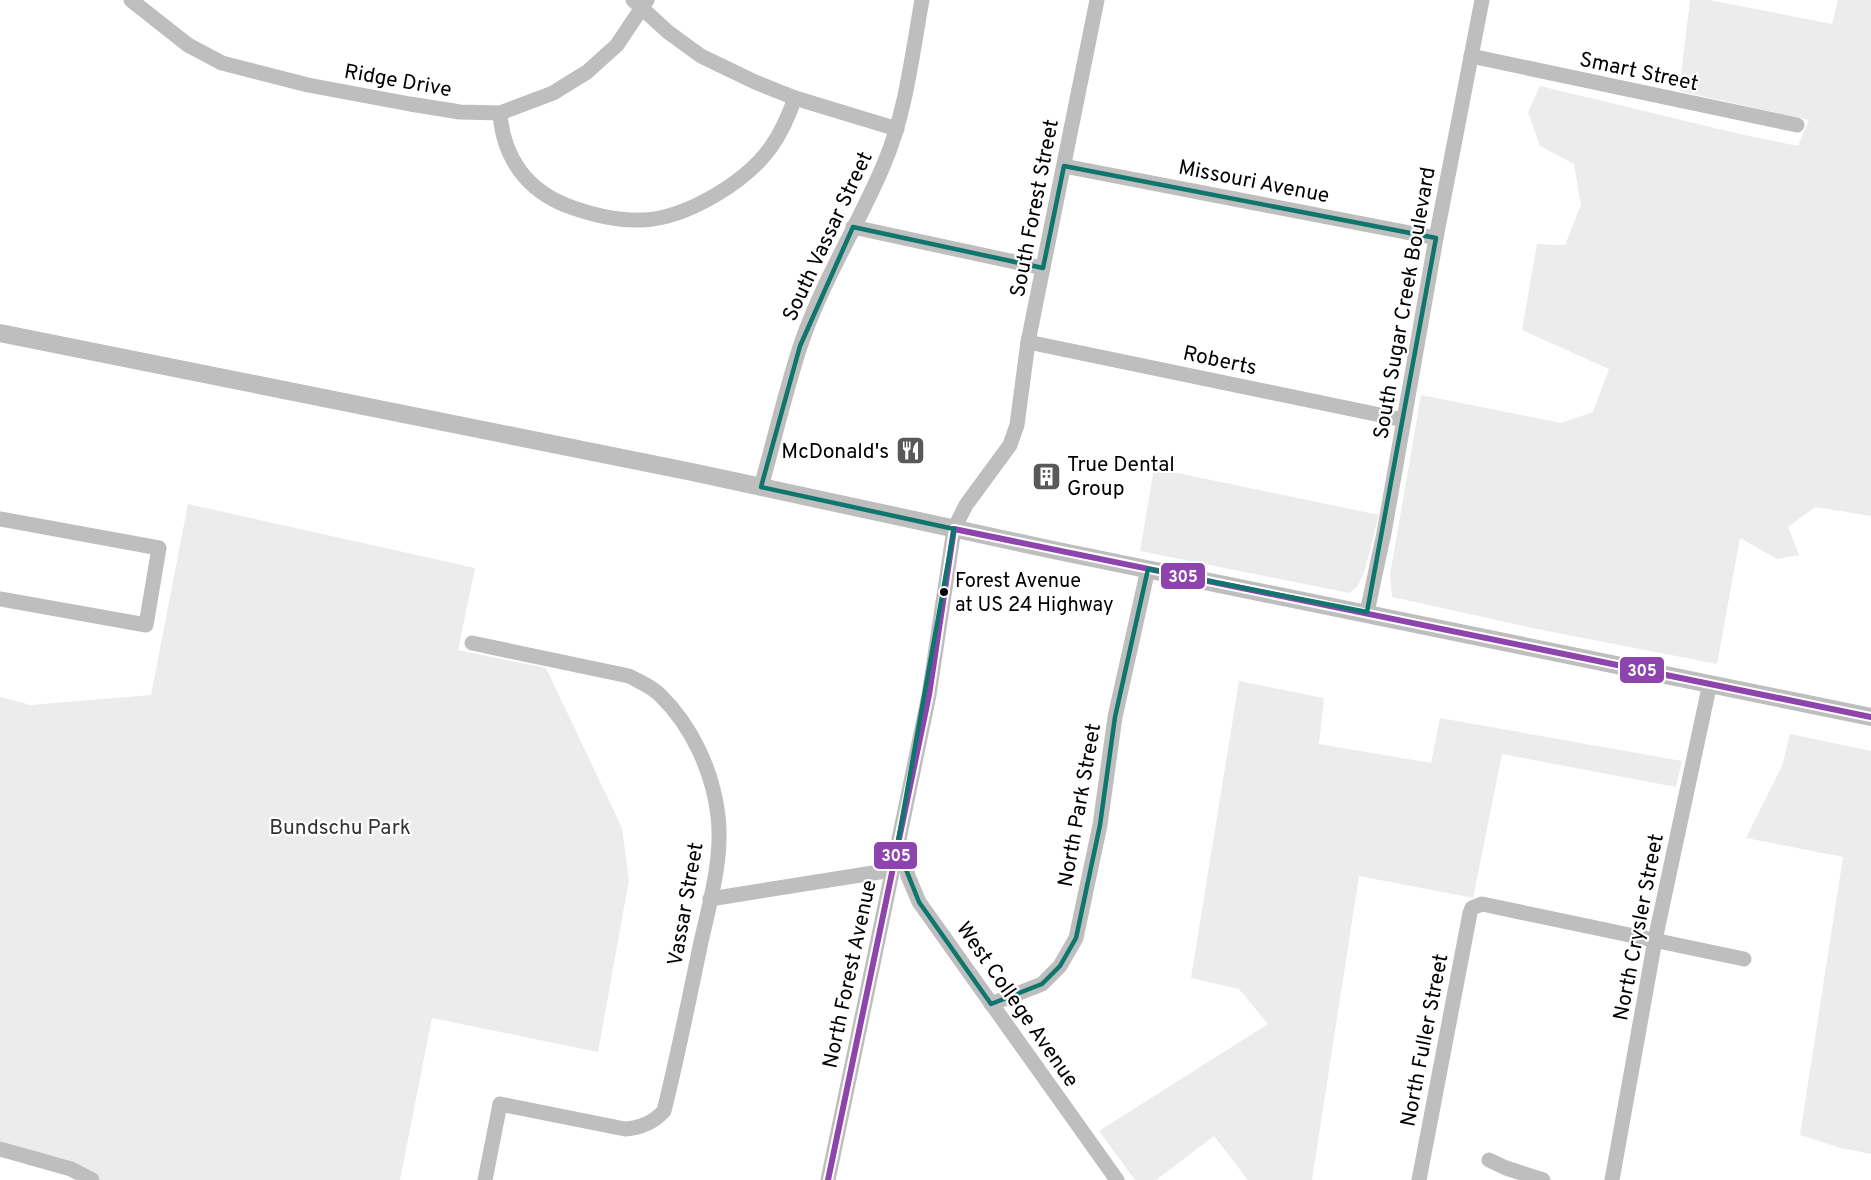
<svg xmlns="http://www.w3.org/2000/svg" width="1871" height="1180" font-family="Overpass,sans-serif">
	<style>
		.green { fill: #ececec }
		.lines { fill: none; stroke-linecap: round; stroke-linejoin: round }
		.minor { stroke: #bebebe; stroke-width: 15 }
		.major { stroke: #bebebe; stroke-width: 18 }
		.bus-1-casing { stroke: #fff; stroke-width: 10 }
		.bus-1 { stroke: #8e44ad; stroke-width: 6 }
		.marked { fill: none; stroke: #0f766e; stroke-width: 4.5; stroke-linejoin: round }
		.bus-dot { fill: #000; stroke: #fff; stroke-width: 2 }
		.labels { text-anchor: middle; stroke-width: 4.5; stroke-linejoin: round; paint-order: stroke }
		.bus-label { font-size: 20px; fill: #000; stroke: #fff; text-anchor: start }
		.street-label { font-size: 21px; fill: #000; stroke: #fff }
		.poi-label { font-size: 21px; fill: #000; stroke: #fff; text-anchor: end }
		.park-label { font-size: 21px; fill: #333; stroke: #fff }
		.line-badge { stroke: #fff; stroke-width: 2 }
		.badge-label { font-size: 16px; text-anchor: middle; font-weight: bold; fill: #fff }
	</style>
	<rect width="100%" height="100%" fill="#fff"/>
	<g class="green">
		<polygon points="1690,0 1709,0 1832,24 1838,0 1871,0 1871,516 1815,507 1788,527 1799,555 1777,559 1740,538 1717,664 1537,629 1392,597 1390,575 1421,395 1561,423 1593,412 1609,369 1522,330 1537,244 1565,245 1581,205 1574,164 1540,146 1528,112 1540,86 1744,135 1798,146 1809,120 1679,91"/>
		<polygon points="1154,468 1379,515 1364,573 1357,587 1349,593 1140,551"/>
		<polygon points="188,504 475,568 458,650 546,668 622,828 629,880 598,1052 432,1018 400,1180 100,1180 61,1160 0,1141 0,697 31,705 151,695"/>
		<polygon points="1239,681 1324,698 1319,744 1431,763 1440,718 1682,761 1676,787 1502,754 1473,898 1359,876 1312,1180 1248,1180 1214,1136 1156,1180 1135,1180 1099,1131 1268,1024 1239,989 1191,978"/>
		<polygon points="1790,734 1871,751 1871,1154 1841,1148 1800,1135 1843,857 1746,838 1782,766"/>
	</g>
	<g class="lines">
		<g class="minor">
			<polyline points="131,0 188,45 222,63 308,85 410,104 460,112 500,113 553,93 587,72 617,45 647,0"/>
			<polyline points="633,0 668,32 701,56 755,82 795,98 897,129"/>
			<polyline points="1471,56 1797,125"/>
			<path d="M500,113C503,157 526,190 568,206C592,215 617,221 643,220C687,218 746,182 771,147C781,133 789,115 795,98"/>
			<polyline points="1064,166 1436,238"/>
			<polyline points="853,227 1043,268"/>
			<polyline points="1028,342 1404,420"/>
			<path d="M761,487C774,441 785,393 800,347C821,283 858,226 884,164C906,112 912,55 922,0"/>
			<polyline points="0,519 159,548 146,625 0,599"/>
			<polyline points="1367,612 1384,533 1436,238 1482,0"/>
			<path d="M472,643L629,676C640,682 651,686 660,695C692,726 713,772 718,816C723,857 710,902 701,942C689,999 678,1055 664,1111C653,1123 641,1128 625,1129L500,1104L485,1180"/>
			<polyline points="897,847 903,855 908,876 919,902 1117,1180"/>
			<polyline points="710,899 892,870"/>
			<polyline points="991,1004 1042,984 1060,966 1076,938 1100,825 1115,717 1148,569"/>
			<polyline points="0,1149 71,1169 92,1180"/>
			<polyline points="1489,1160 1506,1168 1543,1180"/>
			<polyline points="828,1180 929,695 954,529 966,505 1010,445 1017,425 1028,342 1097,0"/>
			<polyline points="1419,1180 1470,913 1472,908 1482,904 1744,959"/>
			<polyline points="1612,1180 1655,940 1710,683"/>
		</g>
		<polyline class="major" points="0,333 692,472 1058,551 1871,717"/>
		<defs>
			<g id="bus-1">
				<polyline points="954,529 1871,717"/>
				<polyline points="828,1180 929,695 954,529"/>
			</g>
		</defs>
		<use href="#bus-1" class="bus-1-casing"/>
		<use href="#bus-1" class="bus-1"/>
	</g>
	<path class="marked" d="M1064,166L1436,238L1367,612L1148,569L1115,717L1100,825L1076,938L1060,966L1042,984L991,1004L919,902L897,847L954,529L761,487L800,346L853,227L1043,268Z"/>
	<defs>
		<symbol id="restaurant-square" viewBox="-11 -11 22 22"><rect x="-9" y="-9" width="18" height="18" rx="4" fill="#595959" stroke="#fff"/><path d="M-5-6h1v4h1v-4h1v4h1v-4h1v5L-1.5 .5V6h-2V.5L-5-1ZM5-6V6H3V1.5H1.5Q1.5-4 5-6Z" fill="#fff"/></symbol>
		<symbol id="building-square" viewBox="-11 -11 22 22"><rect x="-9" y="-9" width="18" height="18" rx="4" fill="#595959" stroke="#fff"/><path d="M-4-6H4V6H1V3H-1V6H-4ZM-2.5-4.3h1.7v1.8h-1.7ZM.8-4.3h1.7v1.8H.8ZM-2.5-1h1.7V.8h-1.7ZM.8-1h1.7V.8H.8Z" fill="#fff"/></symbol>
	</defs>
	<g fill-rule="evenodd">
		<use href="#restaurant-square" x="894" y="434" width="33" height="33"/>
		<use href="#building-square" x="1030" y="460" width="33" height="33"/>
	</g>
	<circle class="bus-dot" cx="944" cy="592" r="5"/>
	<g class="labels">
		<g class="bus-label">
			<text x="955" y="587">Forest Avenue<tspan x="955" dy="24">at US 24 Highway</tspan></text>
		</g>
		<g class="street-label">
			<text transform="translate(1639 71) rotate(12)" y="7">Smart Street</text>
			<text transform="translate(398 80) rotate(10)" y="7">Ridge Drive</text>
			<text transform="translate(1254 181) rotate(11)" y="7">Missouri Avenue</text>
			<text transform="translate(1034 208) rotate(-79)" y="7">South Forest Street</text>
			<text transform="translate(827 236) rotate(-65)" y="7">South Vassar Street</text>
			<text transform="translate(1404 303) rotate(-80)" y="7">South Sugar Creek Boulevard</text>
			<text transform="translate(1220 360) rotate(12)" y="7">Roberts</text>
			<text transform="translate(1079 805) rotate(-80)" y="7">North Park Street</text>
			<text transform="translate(685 904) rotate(-80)" y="7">Vassar Street</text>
			<text transform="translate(1638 927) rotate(-79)" y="7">North Crysler Street</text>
			<text transform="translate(849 974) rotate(-78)" y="7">North Forest Avenue</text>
			<text transform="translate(1018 1004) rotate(55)" y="7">West College Avenue</text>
			<text transform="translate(1424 1040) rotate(-79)" y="7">North Fuller Street</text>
		</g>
		<g class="poi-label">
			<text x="889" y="458">McDonald's</text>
			<text x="1067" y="471" text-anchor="start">True Dental<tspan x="1067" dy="24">Group</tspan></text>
		</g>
		<g class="park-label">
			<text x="340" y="834">Bundschu Park</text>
		</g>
	</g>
	<g class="line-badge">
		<rect x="1160" y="562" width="46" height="28" rx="6" fill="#8e44ad"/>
		<rect x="1619" y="656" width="46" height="28" rx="6" fill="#8e44ad"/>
		<rect x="873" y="841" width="45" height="29" rx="6" fill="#8e44ad"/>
	</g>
	<g class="badge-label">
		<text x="1183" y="582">305</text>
		<text x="1642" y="676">305</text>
		<text x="896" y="861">305</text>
	</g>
</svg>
